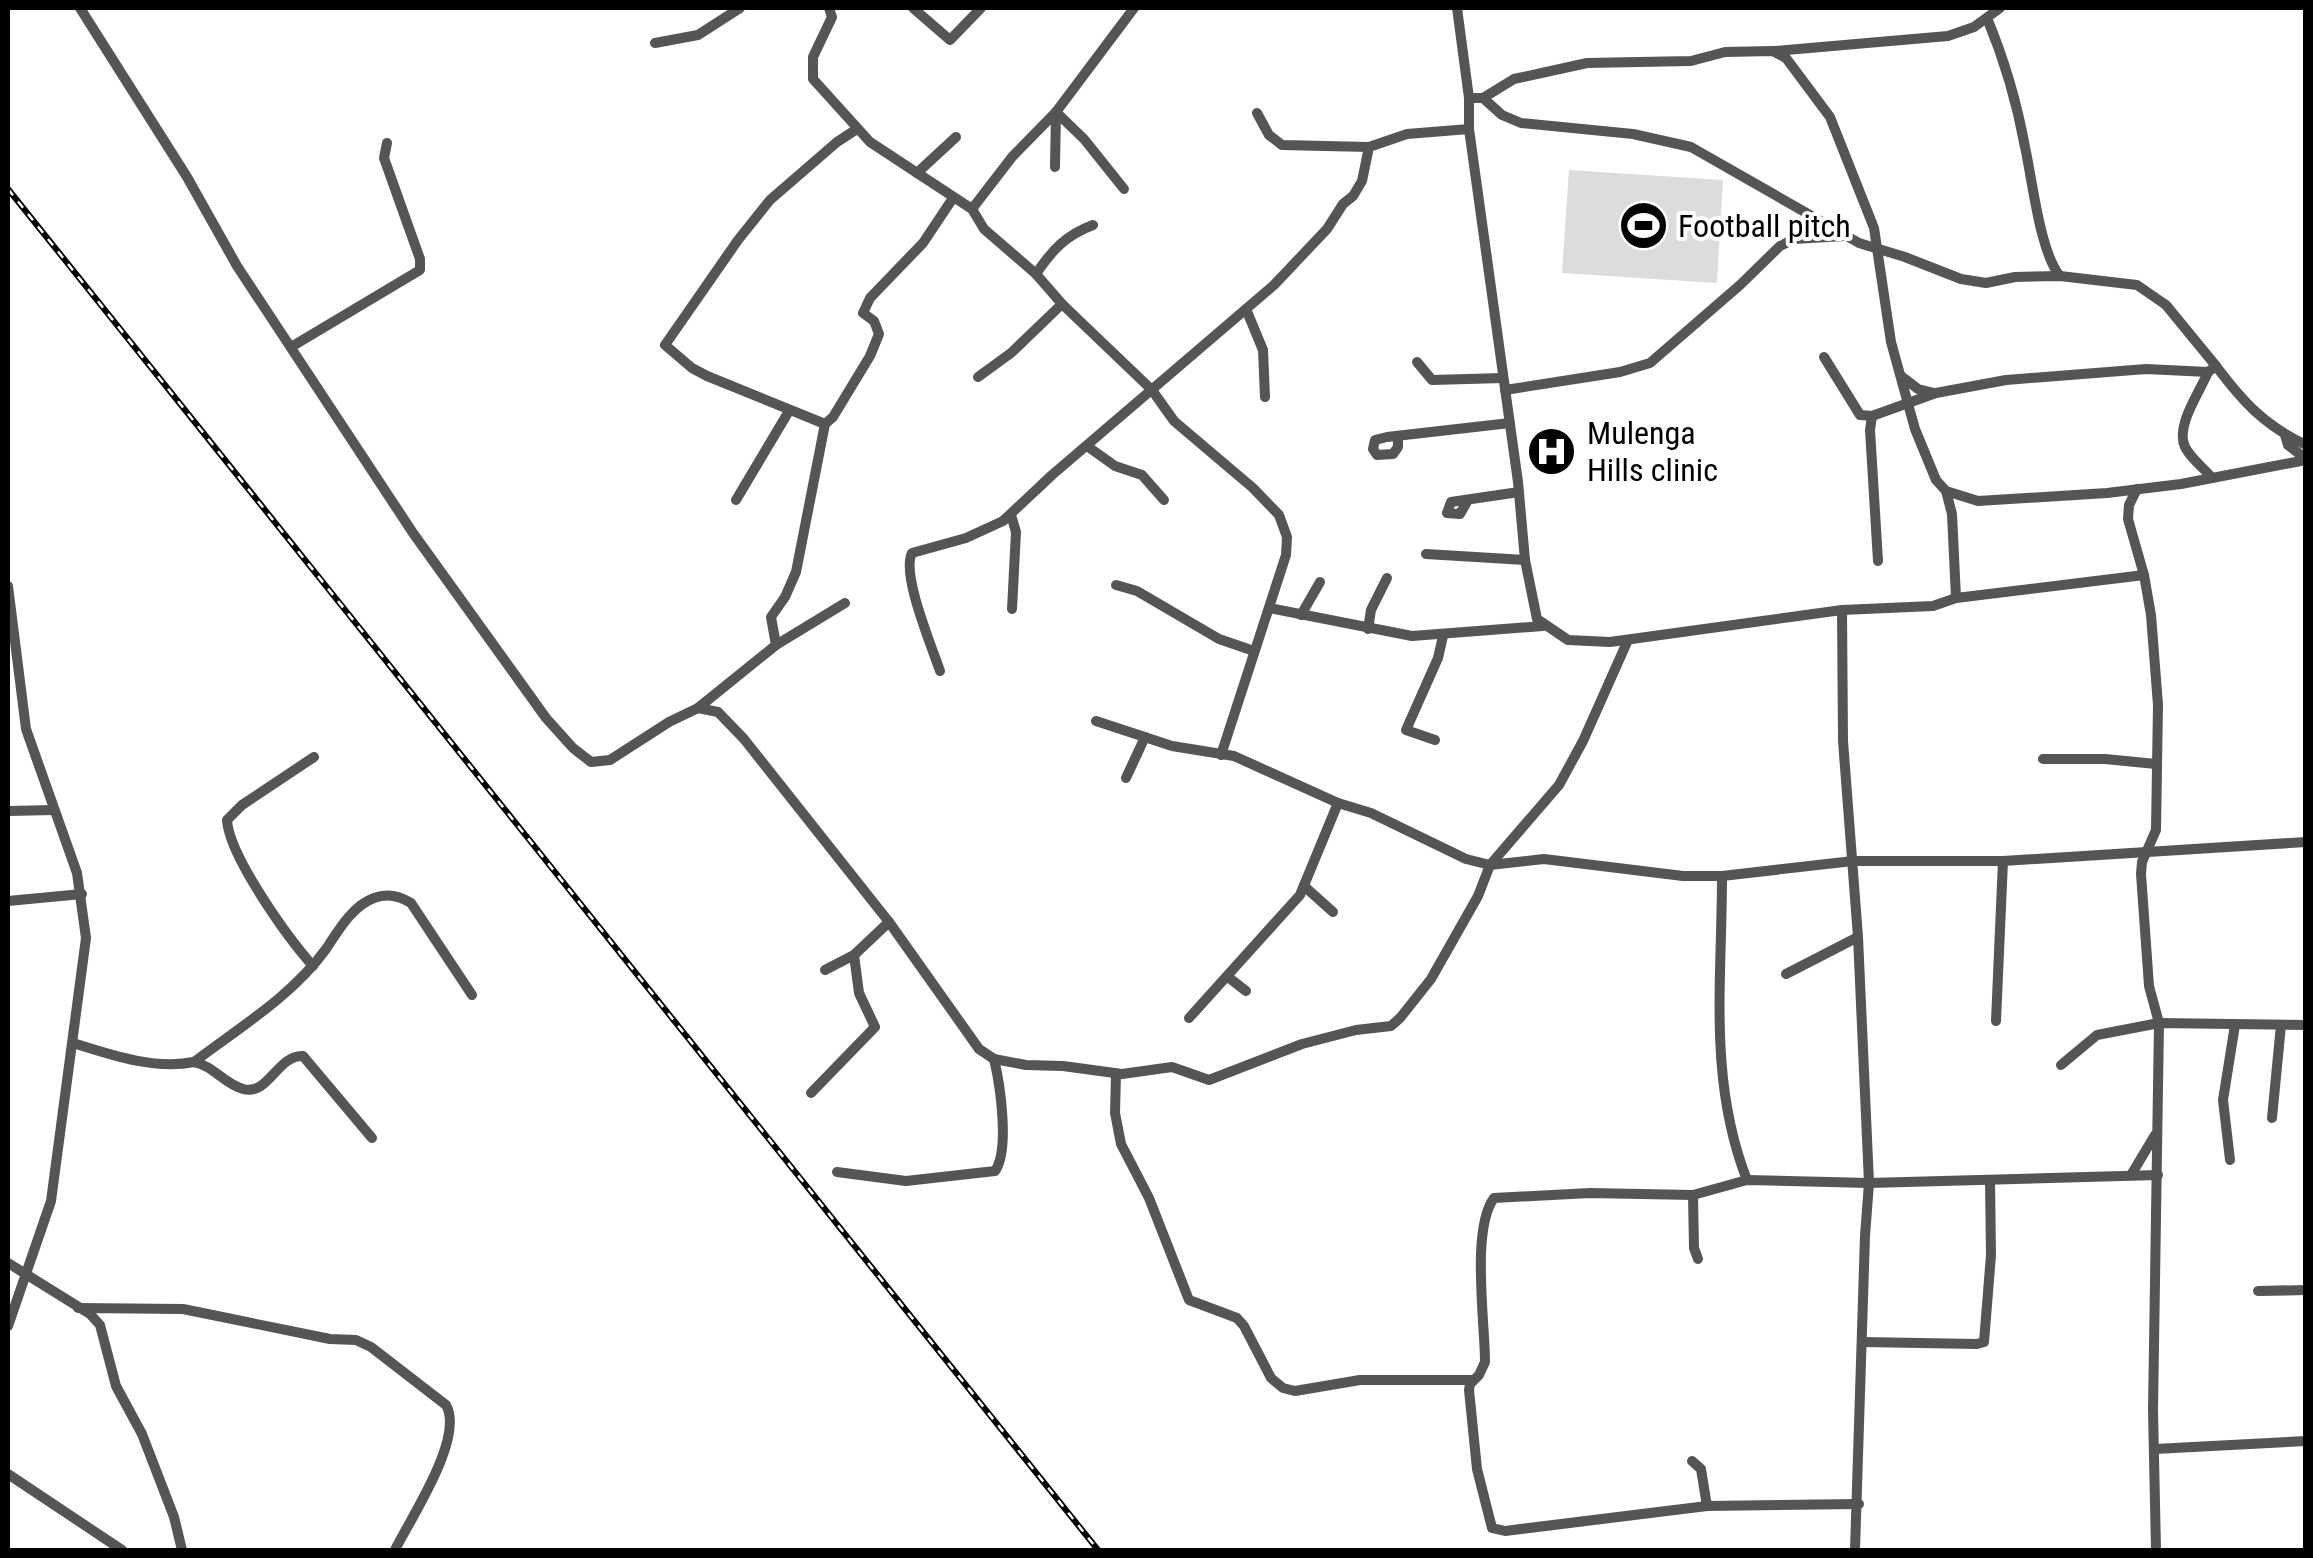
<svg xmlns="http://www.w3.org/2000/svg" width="2313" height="1558" font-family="'Roboto Condensed',sans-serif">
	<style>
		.green { fill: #dcdcdc }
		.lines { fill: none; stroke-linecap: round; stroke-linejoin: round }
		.minor { stroke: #555; stroke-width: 10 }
		.rail-casing { stroke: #000; stroke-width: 6 }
		.rail { stroke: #fff; stroke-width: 2.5; stroke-dasharray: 8; stroke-linecap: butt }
		.labels { text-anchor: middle; stroke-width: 8; stroke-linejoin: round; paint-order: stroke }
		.poi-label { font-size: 32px; fill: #000; stroke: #fff; text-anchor: start }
	</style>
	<rect width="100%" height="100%" fill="#fff"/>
	<polygon class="green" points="1569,170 1723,180 1717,283 1562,273"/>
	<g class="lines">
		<g class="minor">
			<polyline points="80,8 187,177 237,266 413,533 546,718 573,748 591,762 610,760 669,722 698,708 776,645 771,617 785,597 796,572 825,424"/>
			<polyline points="829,8 832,17 813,57 813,79 870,142 972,209 984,229 1036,274 1062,304 1152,390 1174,421 1253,488 1279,515 1287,537 1286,555 1221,755"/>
			<polyline points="913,8 950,40 981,8"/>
			<polyline points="1457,8 1469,98 1469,129 1518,482 1525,560 1537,619 1568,640 1610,642 1842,610 1933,606 1956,598 2144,575"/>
			<path d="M1987,18C2004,59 2017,103 2025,147C2032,178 2040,253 2060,276"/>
			<polyline points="655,43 698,35 740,8"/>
			<polyline points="1775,51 1948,36 1974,27 2000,8"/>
			<polyline points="1469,98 1483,98 1514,79 1587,63 1691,61 1725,52 1773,51 1786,58 1830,117 1874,228 1891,342 1915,429 1936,480 1946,491 1978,501 2107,493 2181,484 2306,460"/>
			<polyline points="1483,98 1502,115 1521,123 1633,134 1691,147 1859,243 1905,257 1961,279 1986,283 2015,277 2060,276 2137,285 2166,305 2216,366"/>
			<polyline points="1056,112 1084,139 1124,189"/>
			<polyline points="1257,113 1269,135 1282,145 1369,147"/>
			<polyline points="857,129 837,142 770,200 738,240 665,345 692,368 707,376 825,424 833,417 870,356 879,334 874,321 863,313 870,298 923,243 953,198"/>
			<polyline points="1055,167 1056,112"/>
			<polyline points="917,173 956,137"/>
			<polyline points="972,209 1012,157 1056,112 1134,8"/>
			<path d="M1036,274C1052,250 1066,235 1093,225"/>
			<polyline points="1246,309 1263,350 1265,397"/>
			<polyline points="291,347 420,270 420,259 384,158 387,143"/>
			<polyline points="1824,357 1860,415 1872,416"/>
			<polyline points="1417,362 1432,380 1503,378"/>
			<path d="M2208,372C2200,392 2175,426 2185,447C2191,459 2204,468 2212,478"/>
			<polyline points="1901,376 1918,389 1934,393"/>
			<polyline points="978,377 1011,353 1062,304"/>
			<polyline points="1505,390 1620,372 1650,363 1740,285 1780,246 1794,239 1844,236"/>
			<polyline points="2285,435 2288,445 2306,459"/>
			<polyline points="1398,436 1398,447 1393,454 1377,455 1373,449 1375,440 1387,437 1510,423"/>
			<polyline points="1087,446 1115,466 1142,475 1164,500"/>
			<polyline points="2137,489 2129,505 2128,519 2144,575 2151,615 2158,705 2156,830 2142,862 2141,874 2149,986 2159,1023 2153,1410 2156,1550"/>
			<polyline points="1946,491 1952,514 1956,598"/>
			<polyline points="736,500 789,411"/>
			<polyline points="1468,500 1460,514 1447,513 1451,502 1519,492"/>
			<polyline points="1011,515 1016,532 1012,609"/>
			<polyline points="1426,554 1525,560"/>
			<path d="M1878,561L1870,430L1872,416L1936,393L2006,380L2146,369L2208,372L2216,366C2243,402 2264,425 2306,445"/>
			<polyline points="1116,585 1137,591 1219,639 1254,651"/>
			<polyline points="8,586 26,729 77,873 86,938 51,1201 8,1326"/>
			<polyline points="1269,608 1412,636 1543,626"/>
			<polyline points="1842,610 1843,741 1858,937 1869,1183 1865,1236 1855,1550"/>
			<polyline points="1301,615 1320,582"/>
			<polyline points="1368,629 1371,610 1387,578"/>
			<polyline points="776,645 845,603"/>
			<path d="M940,671C932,647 901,574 912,553L966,538L1003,521L1052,475L1274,285L1327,229L1343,204L1353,196L1362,181L1369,147L1407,134L1469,129"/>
			<polyline points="698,708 718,712 744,739 889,922 979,1049 994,1059 1026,1065 1063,1066 1122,1074 1172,1067 1209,1080 1302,1044 1356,1030 1391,1026 1400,1018 1431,979 1478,896 1490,865 1559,785 1583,741 1628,640"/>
			<polyline points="1096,721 1172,746 1234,756 1338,803 1371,813 1466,859 1490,865 1544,859 1683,876 1722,876 1853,861 2003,861 2306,842"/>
			<polyline points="1435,740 1406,730 1438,658 1443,636"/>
			<polyline points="2043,759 2105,759 2156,764"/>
			<polyline points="1126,778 1145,737"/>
			<polyline points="8,811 54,810"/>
			<path d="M1722,876C1722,982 1708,1080 1747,1180"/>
			<polyline points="1304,886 1333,912"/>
			<polyline points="8,901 82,894"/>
			<path d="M313,966C288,938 229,856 227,820L242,805L314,757"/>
			<polyline points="825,970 854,955 889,922"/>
			<polyline points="1786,974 1858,937"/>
			<polyline points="1228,977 1246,991"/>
			<polyline points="1189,1018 1300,895 1338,803"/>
			<polyline points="1996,1021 2003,861"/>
			<path d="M73,1043C111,1055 155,1070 194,1062C240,1027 292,996 326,949C338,931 352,906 374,898C387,893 400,896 411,903L472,995"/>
			<path d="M194,1062C214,1066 224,1084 243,1089C269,1096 277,1055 303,1056L372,1138"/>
			<polyline points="2061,1065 2097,1035 2159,1023 2306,1025"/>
			<polyline points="1116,1074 1115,1113 1121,1144 1149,1198 1189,1300 1237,1318 1244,1326 1271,1378 1283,1388 1295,1391 1360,1380 1472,1380"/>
			<polyline points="811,1093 875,1027 859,993 854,955"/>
			<polyline points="2272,1118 2281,1025"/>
			<polyline points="2230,1160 2223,1100 2235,1025"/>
			<path d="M837,1172L906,1181L995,1171C1010,1150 1000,1084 994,1059"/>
			<polyline points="2131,1175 2155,1135"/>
			<polyline points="1693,1195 1694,1248 1698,1259"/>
			<polyline points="8,1263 90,1314 100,1325 116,1386 142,1434 174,1517 182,1550"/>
			<polyline points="2258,1291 2306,1290"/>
			<path d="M78,1308L183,1309L330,1339L356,1340L371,1347L446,1405C465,1438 410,1519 395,1550"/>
			<polyline points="1862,1342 1977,1344 1984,1342 1991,1255 1990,1180"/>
			<polyline points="2155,1449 2306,1441"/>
			<polyline points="1692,1461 1701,1469 1707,1506"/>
			<polyline points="8,1474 122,1550"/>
			<path d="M1859,1504L1707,1506L1505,1531L1492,1528L1477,1469L1469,1390L1470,1384L1479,1375L1485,1362C1485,1322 1471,1229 1494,1198L1590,1193L1693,1195L1747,1180L1869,1183L2158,1175"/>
		</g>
		<defs>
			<polyline id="rail" points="8,189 1098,1550"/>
		</defs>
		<use href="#rail" class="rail-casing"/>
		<use href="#rail" class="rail"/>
	</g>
	<defs>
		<symbol id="stadium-disc" viewBox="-11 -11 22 22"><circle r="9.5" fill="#000" stroke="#fff"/><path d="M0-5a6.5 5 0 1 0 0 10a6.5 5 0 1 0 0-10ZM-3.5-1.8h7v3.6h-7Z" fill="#fff"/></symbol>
		<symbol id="hospital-disc" viewBox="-11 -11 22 22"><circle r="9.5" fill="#000" stroke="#fff"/><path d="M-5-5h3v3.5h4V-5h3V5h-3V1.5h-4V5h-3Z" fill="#fff"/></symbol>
	</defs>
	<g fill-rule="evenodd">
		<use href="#stadium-disc" x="1616" y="198" width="55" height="55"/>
		<use href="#hospital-disc" x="1524" y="424" width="55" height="55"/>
	</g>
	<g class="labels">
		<g class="poi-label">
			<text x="1678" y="237">Football pitch</text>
			<text x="1587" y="444">Mulenga<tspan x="1587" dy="37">Hills clinic</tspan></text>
		</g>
	</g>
	<rect width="2313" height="1558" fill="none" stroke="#000000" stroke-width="20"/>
</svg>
